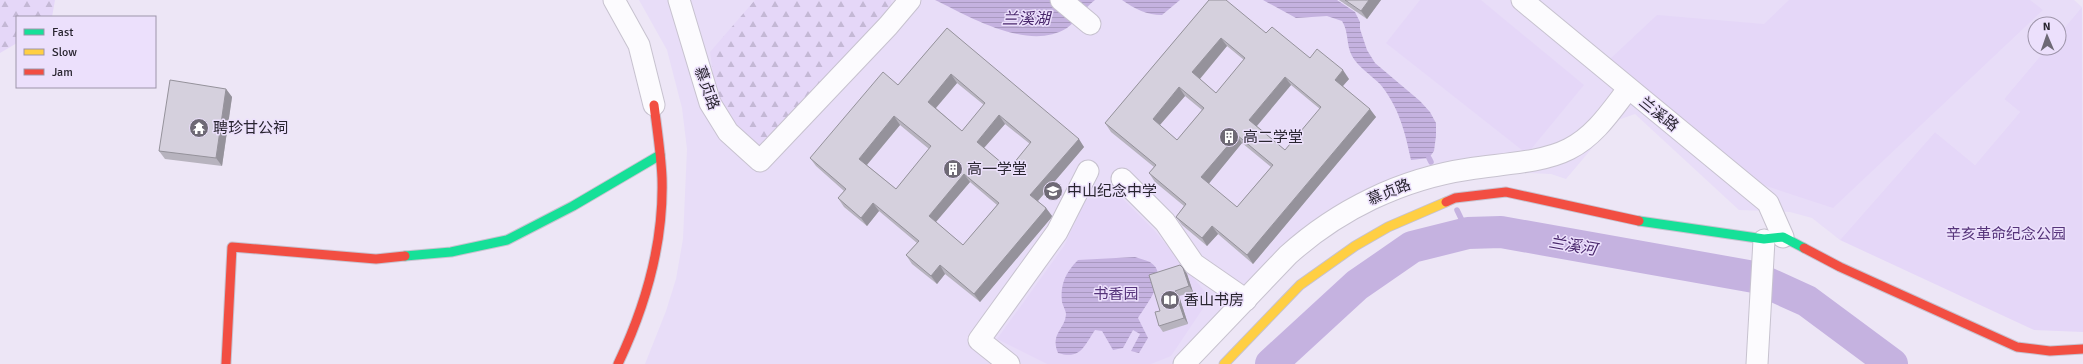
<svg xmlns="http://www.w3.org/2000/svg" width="2083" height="364" font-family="Signika,'Noto Sans SC',sans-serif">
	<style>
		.built { fill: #e8ddf8 }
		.green { fill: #e5d7f8 }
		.forest { fill: url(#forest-firs) }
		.water { fill: url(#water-rules) }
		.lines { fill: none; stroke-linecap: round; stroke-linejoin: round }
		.stream { stroke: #c5b2e0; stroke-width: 5.5 }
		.river { stroke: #c5b2e0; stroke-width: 32 }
		.street-casing { stroke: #c7c2cf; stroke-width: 23 }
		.fast-casing { stroke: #c7c2cf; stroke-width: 11 }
		.slow-casing { stroke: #c7c2cf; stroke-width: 11 }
		.jam-casing { stroke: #c7c2cf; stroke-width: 11 }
		.street { stroke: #fcfbfe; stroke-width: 21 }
		.fast { stroke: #16e098; stroke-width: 9 }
		.slow { stroke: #ffcf43; stroke-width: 9 }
		.jam { stroke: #f24e42; stroke-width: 9 }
		.wall { fill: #b7b3be; fill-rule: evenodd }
		.shaded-wall { fill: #95929b }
		.building { fill: #d5d0dd; stroke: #95929b; fill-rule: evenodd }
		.labels { text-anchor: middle; stroke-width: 3; stroke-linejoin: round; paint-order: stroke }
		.street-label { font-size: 15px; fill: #292530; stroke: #ece0fc }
		.poi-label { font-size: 15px; fill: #292530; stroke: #ece0fc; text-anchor: start }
		.park-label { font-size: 15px; fill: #55337a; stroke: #ece0fc }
		.water-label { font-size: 16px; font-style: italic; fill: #48266b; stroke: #ece0fc }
	</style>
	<defs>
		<pattern id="forest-firs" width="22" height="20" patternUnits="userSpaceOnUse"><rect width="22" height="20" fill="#e5d7f8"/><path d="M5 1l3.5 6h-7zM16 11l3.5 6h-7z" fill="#c4b8d5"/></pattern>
		<pattern id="water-rules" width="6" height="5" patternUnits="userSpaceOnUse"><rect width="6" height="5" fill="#c5b2e0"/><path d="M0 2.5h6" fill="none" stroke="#a999c0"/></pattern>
	</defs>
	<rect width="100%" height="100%" fill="#ede6f6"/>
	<polygon class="built" points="639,0 2074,0 2082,7 2059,34 2059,24 2035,24 2035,48 2047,48 2004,99 2020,112 1975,165 1935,132 1840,240 1812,218 1790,212 1739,210 1635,114 1615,121 1566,179 1551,174 1508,172 1447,182 1396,200 1349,223 1302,256 1198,364 645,364 666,311 676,279 683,239 687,149 682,108 667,50"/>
	<g class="green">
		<polygon points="1420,0 1481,0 1584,85 1527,154 1386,43"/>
		<polygon points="1789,0 2030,0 2043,10 1833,208 1754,182 1610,59 1657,15 1764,24"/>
		<polygon points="2082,7 2083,332 2034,330 1840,240 1935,132 1975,165 2020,112 2004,99 2047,48 2059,48 2059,34"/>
		<polygon points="1121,197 1154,230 1210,298 1171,356 1151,364 1047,364 997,339 1064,246 1086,199"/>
	</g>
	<g class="forest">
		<polygon points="0,0 55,0 52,17 17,17 17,43 0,53"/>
		<polygon points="755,0 891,0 892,7 763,149 718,108 710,52"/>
	</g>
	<g class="water">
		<path d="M935,0H1095C1084,8 1078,20 1067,28C1029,52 970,17 935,0Z"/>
		<path d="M1122,0H1180L1162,15C1147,15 1135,9 1122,0Z"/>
		<path d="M1263,0H1337L1355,12L1360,22V29L1367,50L1375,63L1420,101L1430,112L1436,123V136L1434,151L1429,158L1411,160C1405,132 1399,107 1380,84C1371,75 1358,67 1352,56C1346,45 1349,32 1342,21L1327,16L1296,18Z"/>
		<path d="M1135,257C1140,259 1146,260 1150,262C1171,275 1146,305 1138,318L1148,338L1139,353L1131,351L1140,334L1133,330L1123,348L1113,350L1102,331L1095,330C1084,346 1081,360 1058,353C1050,333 1065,330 1066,314C1066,311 1063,306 1062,302C1060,285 1065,273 1078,260Z"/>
	</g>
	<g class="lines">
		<g class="stream">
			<polyline points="1429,158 1431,162"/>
			<polyline points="1457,210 1468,233"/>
		</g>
		<polyline class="river" points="1271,364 1357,285 1412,247 1468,233 1501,232 1754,277 1807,301 1892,364"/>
		<defs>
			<g id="street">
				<polyline points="614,0 639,45 654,105"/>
				<polyline points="679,0 710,103 728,132 760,161 888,26 910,0"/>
				<polyline points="1061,0 1090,24"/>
				<polyline points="1522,0 1768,203 1783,237"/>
				<polyline points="1122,179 1165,222 1194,264 1246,300"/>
				<polyline points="1009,364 979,340 1057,232 1088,171"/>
				<path d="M1184,364L1288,255C1338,210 1401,179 1469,169C1499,164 1542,163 1569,149C1595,136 1611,111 1628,89"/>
				<polyline points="1757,364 1764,240"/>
			</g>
			<g id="fast">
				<polyline points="1639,221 1764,239 1783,237 1804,248"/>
				<polyline points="405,256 451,252 507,240 573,206 660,155"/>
			</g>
			<polyline id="slow" points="1224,364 1300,285 1355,246 1388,227 1446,202"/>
			<g id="jam">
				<polyline points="1446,202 1455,198 1506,192 1639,221"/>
				<polyline points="1804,248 1840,267 2017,347 2050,351 2083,349"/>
				<polyline points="226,364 232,247 376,259 405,256"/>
				<path d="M618,364C646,305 664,244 662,178C661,154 657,129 654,105"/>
			</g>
		</defs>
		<use href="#street" class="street-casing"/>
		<use href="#fast" class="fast-casing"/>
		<use href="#slow" class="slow-casing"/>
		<use href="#jam" class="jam-casing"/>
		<use href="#street" class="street"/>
		<use href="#fast" class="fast"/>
		<use href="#slow" class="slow"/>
		<use href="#jam" class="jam"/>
	</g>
	<g class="wall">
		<path d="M1209,0L1310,58L1349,79L1343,86L1376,117L1253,264L1218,234L1207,246L1182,225L1176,217L1184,206L1155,182L1149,173L1154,167L1111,132L1105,123ZM1227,46L1244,60L1216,93L1200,79ZM1291,85L1320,109L1285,150L1257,126ZM1185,96L1202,110L1177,140L1160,125ZM1242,143L1271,167L1237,207L1208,184Z"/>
		<polygon points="1339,0 1381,0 1367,19"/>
		<path d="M947,28L1084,147L1038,201L1046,208L1052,216L1051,218L980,302L945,274L937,284L912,264L906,255L917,243L879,211L867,226L844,207L838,198L844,191L816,166L810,158L898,85ZM957,83L984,105L962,131L936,108ZM1005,124L1030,144L1009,169L984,148ZM900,125L929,149L896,189L867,165ZM970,182L997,205L963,245L936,222Z"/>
		<polygon points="226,89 232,97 222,166 165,159 159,151"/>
		<polygon points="1183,268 1187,274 1193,292 1179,296 1188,324 1163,332 1159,326"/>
	</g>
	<g class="shaded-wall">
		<polygon points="1369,0 1381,0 1367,19 1361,11"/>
		<polygon points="1221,38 1227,46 1198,81 1192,72"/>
		<polygon points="1343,70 1349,79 1341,88 1335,80"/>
		<polygon points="951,74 957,83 934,110 928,102"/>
		<polygon points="1285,77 1291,85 1255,128 1249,120"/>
		<polygon points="1179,87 1185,96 1158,127 1153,119"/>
		<polygon points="226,89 232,97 222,166 216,158"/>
		<polygon points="1370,109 1376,117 1253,264 1247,255"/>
		<polygon points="999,115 1005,124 982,150 977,142"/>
		<polygon points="894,116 900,125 865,167 859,159"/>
		<polygon points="1237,135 1242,143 1207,186 1201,177"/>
		<polygon points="1079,139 1084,147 1036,203 1030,195"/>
		<polygon points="964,174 970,182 934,224 929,216"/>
		<polygon points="873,203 879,211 867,226 861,218"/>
		<polygon points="1046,208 1052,216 1051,218 980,302 974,294"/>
		<polygon points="1212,226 1218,234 1207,246 1202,238"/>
		<polygon points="940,265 945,274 937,284 931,276"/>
		<polygon points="1183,268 1187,274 1193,292 1189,286"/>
		<polygon points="1175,291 1179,296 1188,324 1184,318"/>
	</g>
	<g class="building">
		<path d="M1209,0H1226L1266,33L1272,27L1310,58L1317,49L1343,70L1335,80L1370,109L1247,255L1212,226L1202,238L1176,217L1186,204L1149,173L1156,165L1105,123ZM1221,38L1245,58L1216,93L1192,72ZM1285,77L1321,107L1285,150L1249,120ZM1179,87L1204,108L1177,140L1153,119ZM1237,135L1273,165L1237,207L1201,177Z"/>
		<polygon points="1345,0 1369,0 1361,11"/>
		<path d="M947,28L1079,139L1030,195L1046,208L1045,210L974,294L940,265L931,276L906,255L919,241L873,203L861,218L838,198L846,189L810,158L883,72L898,85ZM951,74L985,103L962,131L928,102ZM999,115L1031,142L1009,169L977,142ZM894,116L931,146L896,189L859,159ZM964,174L999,203L963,245L929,216Z"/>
		<polygon points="170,80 226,89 216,158 159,151"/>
		<polygon points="1180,265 1183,268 1189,286 1175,291 1184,318 1159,326 1155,312 1160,311 1149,275"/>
	</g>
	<defs>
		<symbol id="temple-disc" viewBox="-11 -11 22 22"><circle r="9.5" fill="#6e6975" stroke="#ece0fc"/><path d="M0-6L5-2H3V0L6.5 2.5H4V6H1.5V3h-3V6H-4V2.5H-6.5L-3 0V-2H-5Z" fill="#fff"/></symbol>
		<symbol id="building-disc" viewBox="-11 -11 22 22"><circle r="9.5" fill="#6e6975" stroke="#ece0fc"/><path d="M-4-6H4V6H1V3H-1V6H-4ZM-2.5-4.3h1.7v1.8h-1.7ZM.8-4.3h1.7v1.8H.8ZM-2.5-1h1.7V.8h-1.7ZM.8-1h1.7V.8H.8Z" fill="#fff"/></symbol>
		<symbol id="school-disc" viewBox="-11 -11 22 22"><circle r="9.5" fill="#6e6975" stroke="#ece0fc"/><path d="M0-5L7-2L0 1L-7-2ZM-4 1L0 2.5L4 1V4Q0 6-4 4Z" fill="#fff"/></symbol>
		<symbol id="library-disc" viewBox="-11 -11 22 22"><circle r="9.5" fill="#6e6975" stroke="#ece0fc"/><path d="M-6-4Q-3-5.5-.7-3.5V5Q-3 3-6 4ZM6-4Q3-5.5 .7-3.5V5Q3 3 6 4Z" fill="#fff"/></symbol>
	</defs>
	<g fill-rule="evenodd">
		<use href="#temple-disc" x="188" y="117" width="22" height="22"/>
		<use href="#building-disc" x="1218" y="126" width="22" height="22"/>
		<use href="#building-disc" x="942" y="158" width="22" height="22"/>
		<use href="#school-disc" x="1042" y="180" width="22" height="22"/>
		<use href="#library-disc" x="1159" y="289" width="22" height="22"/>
	</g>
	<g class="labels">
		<g class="street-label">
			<text transform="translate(707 88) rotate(70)" y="5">慕贞路</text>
			<text transform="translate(1659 114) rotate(39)" y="5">兰溪路</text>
			<text transform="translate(1389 192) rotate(-22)" y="5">慕贞路</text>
		</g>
		<g class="poi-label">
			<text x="213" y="133">聘珍甘公祠</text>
			<text x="1243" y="142">高二学堂</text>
			<text x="967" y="174">高一学堂</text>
			<text x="1067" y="196">中山纪念中学</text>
			<text x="1184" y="305">香山书房</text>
		</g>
		<g class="park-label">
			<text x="2006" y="239">辛亥革命纪念公园</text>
			<text x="1116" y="299">书香园</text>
		</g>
		<g class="water-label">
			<text x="1026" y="24">兰溪湖</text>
			<text transform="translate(1573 245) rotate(10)" y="6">兰溪河</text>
		</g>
	</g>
	<rect x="16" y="16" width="140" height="72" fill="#ece0fc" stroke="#9e95aa"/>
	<rect x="24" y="29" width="20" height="6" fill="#16e098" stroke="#9e95aa"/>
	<text x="52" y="36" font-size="12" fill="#292530">Fast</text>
	<rect x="24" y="49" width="20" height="6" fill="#ffcf43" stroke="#9e95aa"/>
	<text x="52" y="56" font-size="12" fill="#292530">Slow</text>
	<rect x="24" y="69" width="20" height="6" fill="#f24e42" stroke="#9e95aa"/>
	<text x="52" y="76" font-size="12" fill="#292530">Jam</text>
	<g transform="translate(2047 36) rotate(358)"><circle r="19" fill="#ece0fc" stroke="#9e95aa"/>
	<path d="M0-3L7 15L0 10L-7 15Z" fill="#6e6975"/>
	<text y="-6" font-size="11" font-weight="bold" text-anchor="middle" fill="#292530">N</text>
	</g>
</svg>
